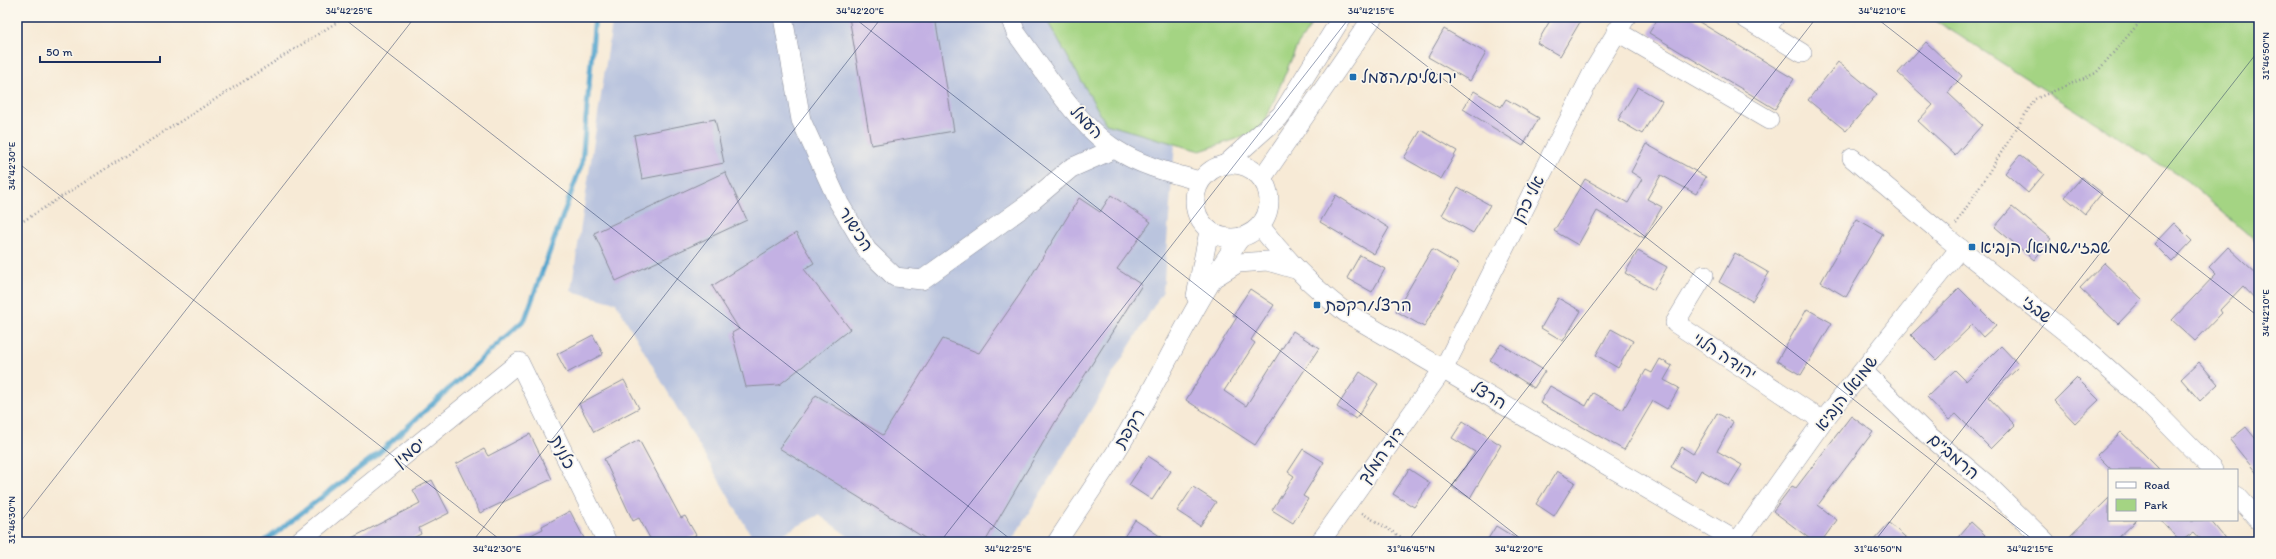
<svg xmlns="http://www.w3.org/2000/svg" width="2276" height="559" font-family="Itim,'Playpen Sans Hebrew',sans-serif">
	<style>
		.industrial { fill: #bac4de }
		.green { fill: #a4d483; stroke: #608270 }
		.lines { fill: none; stroke-linecap: round; stroke-linejoin: round }
		.stream { stroke: #53a4cd; stroke-width: 5 }
		.building { fill: #c3b1e3 }
		.minor-casing { stroke: #898c9a; stroke-width: 20 }
		.path { stroke: #898c9a; stroke-width: 2.5; stroke-dasharray: 1 3; stroke-linecap: butt }
		.minor { stroke: #fff; stroke-width: 19 }
		.ticks { fill: none; stroke: #1b2f5e; stroke-width: 1; stroke-opacity: 0.45 }
		.poi-dot { fill: #1f6fb2; stroke: #fbf7ec; stroke-width: 1.5 }
		.labels { text-anchor: middle; stroke-width: 3.5; stroke-linejoin: round; paint-order: stroke }
		.poi-label { font-size: 17px; fill: #1b2f5e; stroke: #fbf7ec; text-anchor: start }
		.street-label { font-size: 17px; fill: #1b2f5e; stroke: #fbf7ec }
		.neatline { fill: none; stroke: #1b2f5e; stroke-width: 1.5 }
		.ticks-label { font-size: 10px; text-anchor: middle; fill: #1b2f5e }
	</style>
	<rect width="100%" height="100%" fill="#fbf7ec"/>
	<filter id="ink" filterUnits="userSpaceOnUse"><feTurbulence type="fractalNoise" baseFrequency=".025" numOctaves="2"/><feDisplacementMap in="SourceGraphic" scale="8" xChannelSelector="R" yChannelSelector="G"/><feConvolveMatrix kernelMatrix="1 2 1 2 8 2 1 2 1" color-interpolation-filters="sRGB"/></filter>
	<filter id="wash" filterUnits="userSpaceOnUse"><feTurbulence type="fractalNoise" baseFrequency=".012" numOctaves="4" result="noise"/><feDisplacementMap in="SourceGraphic" scale="16" xChannelSelector="R" yChannelSelector="G"/><feGaussianBlur stdDeviation="0.9" result="paint"/><feColorMatrix in="noise" values="0 0 0 0 0 0 0 0 0 0 0 0 0 0 0 0 0 1.4 0 .05"/><feComposite in="paint" operator="in"/></filter>
	<g filter="url(#wash)">
		<rect width="100%" height="100%" fill="#f7ead6"/>
		<polygon class="industrial" points="613,17 1045,17 1106,124 1175,144 1163,291 1011,542 856,542 819,515 767,542 755,542 616,303 571,291"/>
		<g class="green">
			<polygon points="1045,17 1317,17 1297,46 1261,131 1200,151 1106,124"/>
			<polygon points="1930,17 2259,17 2259,244 2187,181"/>
		</g>
		<g class="lines">
			<polyline class="stream" points="264,542 380,452 525,319 582,163 595,17"/>
		</g>
		<g id="blocks">
			<g class="building">
				<polygon points="849,17 935,17 954,131 871,145"/>
				<polygon points="1552,17 1572,17 1580,22 1560,56 1537,43"/>
				<polygon points="1659,17 1691,17 1794,79 1775,109 1649,33"/>
				<polygon points="1444,29 1486,53 1470,81 1428,57"/>
				<polygon points="1926,42 1962,76 1948,93 1982,125 1955,155 1918,121 1933,105 1898,73"/>
				<polygon points="1838,62 1877,94 1846,131 1808,100"/>
				<polygon points="1638,87 1662,101 1642,134 1618,120"/>
				<polygon points="1474,91 1501,107 1506,99 1539,118 1523,146 1463,109"/>
				<polygon points="715,119 724,163 642,179 634,135"/>
				<polygon points="1421,130 1457,151 1441,179 1404,158"/>
				<polygon points="1646,144 1706,177 1696,194 1661,175 1647,199 1662,207 1644,238 1597,211 1578,245 1554,231 1585,179 1628,203 1642,179 1631,172"/>
				<polygon points="2020,155 2044,174 2028,193 2005,173"/>
				<polygon points="725,172 747,220 616,281 594,233"/>
				<polygon points="2082,177 2102,193 2085,214 2065,197"/>
				<polygon points="1458,187 1490,205 1473,233 1442,215"/>
				<polygon points="1111,195 1151,222 1117,269 1142,285 1057,419 985,542 931,542 779,448 816,395 883,435 943,339 979,353 1020,294 1079,198 1100,212"/>
				<polygon points="1336,195 1389,228 1374,254 1320,222"/>
				<polygon points="2012,207 2051,239 2034,260 1995,227"/>
				<polygon points="1857,219 1883,234 1846,297 1821,282"/>
				<polygon points="2174,223 2192,241 2172,262 2154,244"/>
				<polygon points="796,233 814,263 804,269 850,329 779,385 746,387 732,333 739,329 712,286"/>
				<polygon points="2228,247 2259,276 2259,303 2243,286 2220,310 2222,313 2195,341 2172,320 2216,274 2209,267"/>
				<polygon points="1432,249 1459,265 1424,327 1396,311"/>
				<polygon points="1638,251 1667,267 1654,290 1625,273"/>
				<polygon points="1735,253 1769,273 1752,301 1719,282"/>
				<polygon points="1360,255 1385,269 1372,292 1347,278"/>
				<polygon points="2104,263 2142,299 2118,324 2080,288"/>
				<polygon points="1959,288 1996,325 1983,337 1972,325 1936,360 1911,335"/>
				<polygon points="1250,289 1274,305 1251,340 1255,343 1224,391 1246,406 1293,331 1319,348 1255,445 1186,400 1237,317 1233,315"/>
				<polygon points="1558,298 1581,311 1563,341 1541,328"/>
				<polygon points="1807,309 1832,323 1801,375 1777,361"/>
				<polygon points="1611,329 1633,341 1618,368 1596,355"/>
				<polygon points="593,335 603,354 567,373 557,354"/>
				<polygon points="1501,344 1545,371 1534,388 1490,360"/>
				<polygon points="2001,346 2020,366 1988,397 2015,425 1991,449 1956,414 1949,420 1927,397 1955,370 1966,381"/>
				<polygon points="1660,359 1672,366 1664,380 1679,388 1667,409 1653,401 1624,450 1540,403 1550,386 1586,406 1593,393 1623,410 1646,370 1652,373"/>
				<polygon points="2199,362 2218,384 2200,401 2181,379"/>
				<polygon points="1360,372 1378,384 1356,419 1337,407"/>
				<polygon points="2077,378 2099,400 2075,423 2054,401"/>
				<polygon points="624,380 639,408 594,432 579,404"/>
				<polygon points="1717,413 1733,422 1717,451 1742,465 1729,486 1701,470 1695,481 1671,467 1682,447 1693,454"/>
				<polygon points="1851,416 1873,432 1818,505 1837,520 1821,542 1814,542 1773,511 1792,486 1796,488"/>
				<polygon points="1463,421 1501,445 1470,498 1452,487 1475,452 1452,438"/>
				<polygon points="2246,427 2259,443 2259,476 2230,440"/>
				<polygon points="2121,432 2144,454 2160,470 2112,470 2097,455"/>
				<polygon points="530,434 552,479 480,513 456,464 484,449 488,456"/>
				<polygon points="639,440 681,518 685,516 696,535 683,542 652,542 639,518 633,521 604,459"/>
				<polygon points="1303,449 1324,462 1303,496 1308,499 1293,523 1272,510 1294,476 1288,472"/>
				<polygon points="1148,456 1171,471 1152,500 1129,485"/>
				<polygon points="1409,469 1430,483 1414,507 1393,494"/>
				<polygon points="1557,471 1575,482 1554,516 1536,504"/>
				<polygon points="432,480 449,513 419,528 421,534 405,542 344,542 420,503 413,490"/>
				<polygon points="1193,487 1216,502 1200,526 1177,511"/>
				<polygon points="2109,498 2109,520 2137,520 2114,542 2064,542"/>
				<polygon points="570,511 586,542 517,542 543,529 542,526"/>
				<polygon points="1135,520 1169,542 1132,542 1124,537"/>
				<polygon points="2161,520 2210,520 2228,542 2203,542 2194,532 2180,542"/>
				<polygon points="1971,522 1985,535 1979,542 1954,542"/>
				<polygon points="1889,523 1911,542 1872,542"/>
				<polygon points="1496,526 1522,542 1486,542"/>
			</g>
		</g>
	</g>
	<g filter="url(#ink)">
		<use href="#blocks" fill-opacity="0" stroke="#898c9a" stroke-width="1"/>
		<g class="lines">
			<defs>
				<g id="minor">
					<polyline points="783,17 801,120 839,203 867,250 895,277 922,280 1032,201 1071,168 1114,149"/>
					<path d="M1010,17L1016,33C1043,69 1077,125 1115,149C1141,166 1171,173 1200,181"/>
					<polyline points="1743,17 1802,53"/>
					<polyline points="1765,30 1775,17"/>
					<polyline points="1616,31 1769,120"/>
					<polyline points="1852,158 1947,238 2077,341 2149,405 2213,470"/>
					<circle cx="1232" cy="201" r="37"/>
					<polyline points="1226,164 1281,115 1342,17"/>
					<polyline points="1262,178 1373,17"/>
					<path d="M1260,226C1286,260 1311,286 1345,312L1738,542"/>
					<polyline points="1704,275 1675,323 1823,421"/>
					<polyline points="1217,276 1238,263 1267,261 1295,269"/>
					<polyline points="1196,296 1209,231"/>
					<polyline points="1863,371 1927,434 1990,487 2046,542"/>
					<polyline points="2237,496 2259,520"/>
					<polyline points="298,542 519,362 607,542"/>
					<path d="M1057,542C1080,506 1106,470 1128,432C1166,367 1196,298 1241,237"/>
					<polyline points="1320,542 1444,368 1594,70 1626,17"/>
					<polyline points="1737,542 1823,421 1960,248"/>
				</g>
			</defs>
			<use href="#minor" class="minor-casing"/>
			<g class="path">
				<polyline points="1274,217 1275,214 1274,189"/>
				<polyline points="1956,224 2035,99 2096,73 2144,17"/>
				<polyline points="17,225 345,17"/>
				<polyline points="1362,513 1409,542"/>
			</g>
			<use href="#minor" class="minor"/>
		</g>
	</g>
	<path class="ticks" d="M342,17L1014,542M853,17L1525,542M1364,17L2036,542M1875,17L2259,317M17,162L503,542M17,526L415,17M472,542L882,17M940,542L1350,17M1407,542L1817,17M1874,542L2259,50"/>
	<g class="poi-dot">
		<rect x="1349" y="73" width="8" height="8" rx="2"/>
		<rect x="1968" y="243" width="8" height="8" rx="2"/>
		<rect x="1313" y="301" width="8" height="8" rx="2"/>
	</g>
	<g class="labels">
		<g class="poi-label">
			<text x="1361" y="83">ירושלים/העמל</text>
			<text x="1980" y="253">שבזי/שמואל הנביא</text>
			<text x="1325" y="311">הרצל/רקפת</text>
		</g>
		<g class="street-label">
			<text transform="translate(1087 122) rotate(46)" y="6">העמל</text>
			<text transform="translate(1528 199) rotate(-63)" y="6">אלי כהן</text>
			<text transform="translate(856 229) rotate(57)" y="6">הכישור</text>
			<text transform="translate(2037 309) rotate(39)" y="6">שבזי</text>
			<text transform="translate(1725 356) rotate(33)" y="6">יהודה הלוי</text>
			<text transform="translate(1846 393) rotate(-52)" y="6">שמואל הנביא</text>
			<text transform="translate(1489 395) rotate(31)" y="6">הרצל</text>
			<text transform="translate(1129 428) rotate(-59)" y="6">רקפת</text>
			<text transform="translate(409 452) rotate(-39)" y="6">יסמין</text>
			<text transform="translate(563 452) rotate(64)" y="6">כלנית</text>
			<text transform="translate(1381 455) rotate(-54)" y="6">דוד המלך</text>
			<text transform="translate(1954 456) rotate(41)" y="6">הרמב"ם</text>
		</g>
	</g>
	<rect width="2276" height="559" fill="none" stroke="#fbf7ec" stroke-width="44"/>
	<rect x="2108" y="469" width="130" height="52" fill="#fbf7ec" stroke="#a1a7b3"/>
	<rect x="2116" y="482" width="20" height="6" fill="#ffffff" stroke="#a1a7b3"/>
	<text x="2144" y="489" font-size="12" fill="#1b2f5e">Road</text>
	<rect x="2116" y="499" width="20" height="12" fill="#a4d483" stroke="#a1a7b3"/>
	<text x="2144" y="509" font-size="12" fill="#1b2f5e">Park</text>
	<path d="M40 56v6h120v-6" fill="none" stroke="#1b2f5e" stroke-width="2"/>
	<text x="46" y="56" font-size="12" fill="#1b2f5e" stroke="#fbf7ec" stroke-width="3" paint-order="stroke">50 m</text>
	<rect x="22" y="22" width="2232" height="515" class="neatline"/>
	<g class="ticks-label">
		<text x="349" y="14">34°42'25"E</text>
		<text x="860" y="14">34°42'20"E</text>
		<text x="1371" y="14">34°42'15"E</text>
		<text x="1882" y="14">34°42'10"E</text>
		<text transform="translate(2265 56) rotate(-90)" y="4">31°46'50"N</text>
		<text transform="translate(11 166) rotate(-90)" y="4">34°42'30"E</text>
		<text transform="translate(2265 313) rotate(-90)" y="4">34°42'10"E</text>
		<text transform="translate(11 520) rotate(-90)" y="4">31°46'30"N</text>
		<text x="497" y="552">34°42'30"E</text>
		<text x="1008" y="552">34°42'25"E</text>
		<text x="1411" y="552">31°46'45"N</text>
		<text x="1519" y="552">34°42'20"E</text>
		<text x="1878" y="552">31°46'50"N</text>
		<text x="2030" y="552">34°42'15"E</text>
	</g>
</svg>
